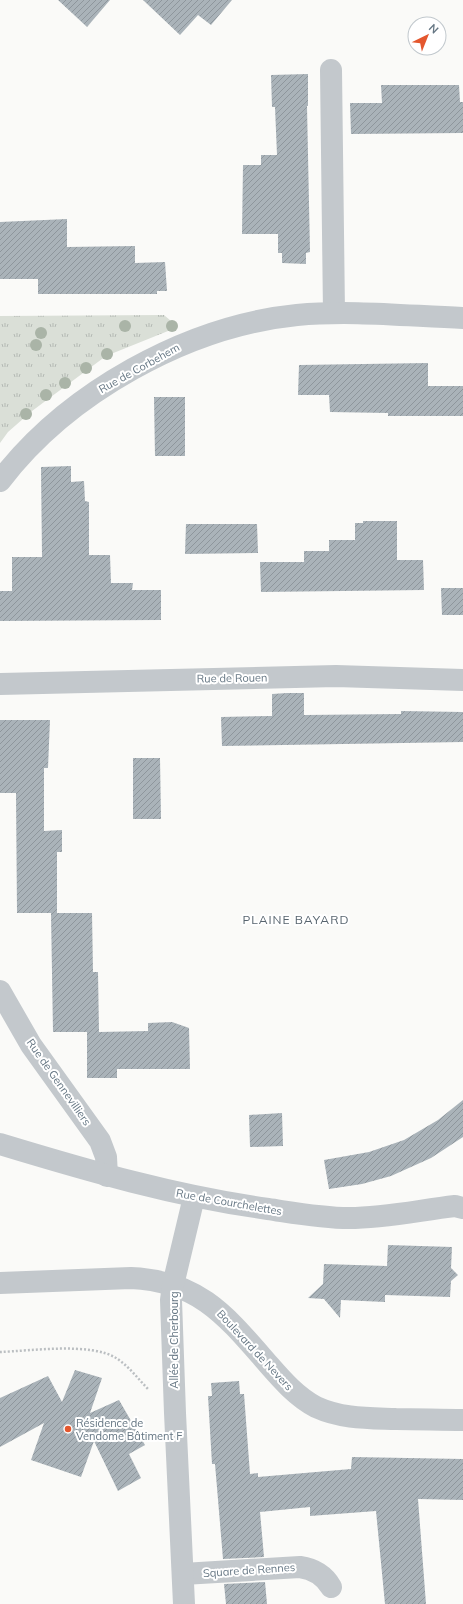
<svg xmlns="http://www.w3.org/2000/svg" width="463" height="1604" font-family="Mulish,sans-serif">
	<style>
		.grass { fill: url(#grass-tufts) }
		.building { fill: url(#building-hatch) }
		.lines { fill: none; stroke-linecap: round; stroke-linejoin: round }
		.path { stroke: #bbbfc2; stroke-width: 2.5; stroke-dasharray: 2 2; stroke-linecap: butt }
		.minor { stroke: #c3c8cc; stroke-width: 22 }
		.tree { fill: #aab4a7 }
		.poi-dot { fill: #e4572e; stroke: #fff; stroke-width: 1.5 }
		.labels { text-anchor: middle; stroke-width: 4; stroke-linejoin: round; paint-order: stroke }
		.street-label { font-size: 11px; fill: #657683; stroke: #fff }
		.poi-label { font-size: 11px; fill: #657683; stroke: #fff; text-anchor: start }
		.neighbourhood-label { font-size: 12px; letter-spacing: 1px; fill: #57646e; stroke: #fff }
	</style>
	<defs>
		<pattern id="grass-tufts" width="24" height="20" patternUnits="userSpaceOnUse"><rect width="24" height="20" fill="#dadfd7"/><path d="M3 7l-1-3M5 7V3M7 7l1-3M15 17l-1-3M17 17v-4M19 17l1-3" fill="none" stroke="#b4b9b4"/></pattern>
		<pattern id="building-hatch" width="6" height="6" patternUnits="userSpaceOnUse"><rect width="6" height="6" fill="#aab3b9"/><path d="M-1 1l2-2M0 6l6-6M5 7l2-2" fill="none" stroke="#8e969c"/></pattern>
	</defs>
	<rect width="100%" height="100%" fill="#fafaf8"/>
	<polygon class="grass" points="164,315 178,327 106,356 32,411 8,432 0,443 0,316"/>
	<g class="building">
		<polygon points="58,0 110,0 87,27"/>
		<polygon points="143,0 232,0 211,25 198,15 180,35"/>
		<polygon points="308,74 308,106 307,106 310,252 306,253 306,264 282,263 282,253 278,253 278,234 242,234 243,165 261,165 261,155 277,155 275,107 272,107 271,75"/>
		<polygon points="381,85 459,85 460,102 463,102 463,133 351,134 350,103 382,103"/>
		<polygon points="67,219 67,247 135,246 135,263 165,262 167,291 157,291 157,294 38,294 38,279 0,279 0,222"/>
		<polygon points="428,363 428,386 463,386 463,416 388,416 388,413 330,412 329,395 298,395 299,365"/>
		<polygon points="154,397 185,397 185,456 155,456"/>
		<polygon points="71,466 71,482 84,481 85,501 89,502 89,555 110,555 111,583 133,583 132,590 161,590 161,620 0,621 0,591 12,591 12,557 42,557 41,467"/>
		<polygon points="363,521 397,521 397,560 423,560 424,590 261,592 260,562 304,562 304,551 329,551 329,540 355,540 355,523 363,523"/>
		<polygon points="186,524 257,524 258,553 185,554"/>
		<polygon points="441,588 463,588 463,615 442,615"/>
		<polygon points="287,693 304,693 304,715 401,714 401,711 463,712 463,742 222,746 221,717 272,716 272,694"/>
		<polygon points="0,720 50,720 48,768 44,768 44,831 62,830 62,852 57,852 57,913 17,913 16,793 0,793"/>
		<polygon points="133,758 160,758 161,819 133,819"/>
		<polygon points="51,913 92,913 93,972 98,972 99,1032 148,1031 148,1023 172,1022 189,1028 190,1069 117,1069 117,1078 87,1078 87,1032 53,1032"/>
		<polygon points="463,1100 463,1137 431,1158 391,1176 362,1184 329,1189 324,1160 369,1152 404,1140 438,1120"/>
		<polygon points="282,1113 283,1146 250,1147 249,1115"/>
		<polygon points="388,1245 452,1247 451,1268 458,1275 451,1281 450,1297 385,1295 385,1302 341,1300 340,1318 324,1299 308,1298 323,1284 324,1264 387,1266"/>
		<polygon points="75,1370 102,1378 90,1413 119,1400 145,1445 129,1454 141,1478 118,1491 94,1441 81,1477 31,1460 44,1423 0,1447 0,1398 48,1376 62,1402"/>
		<polygon points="239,1381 240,1394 244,1394 250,1474 258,1473 258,1477 351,1469 352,1457 463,1459 463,1500 418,1499 426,1604 385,1604 376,1511 310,1516 310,1507 260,1512 264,1557 223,1559 215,1464 212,1464 208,1396 212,1396 211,1383"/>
		<polygon points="265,1582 267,1604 226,1604 224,1584"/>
	</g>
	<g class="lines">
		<path class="path" d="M0,1352C30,1351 91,1342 116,1358C129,1366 138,1379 149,1390"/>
		<g class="minor">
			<polyline points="331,70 334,313"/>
			<path d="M0,481C67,393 187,326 297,315C352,310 408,316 463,318"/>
			<polyline points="0,684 336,676 463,680"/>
			<polyline points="0,991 31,1045 100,1141 106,1157 107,1176"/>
			<path d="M0,1144C89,1171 175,1196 268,1209C295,1213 322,1218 349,1218C385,1218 420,1210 455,1206L463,1208"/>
			<path d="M0,1283L131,1278C200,1281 227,1317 269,1365C283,1381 297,1397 316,1407C342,1419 369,1418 396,1419C419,1419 441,1420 463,1420"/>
			<path d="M183,1574L300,1567C314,1569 324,1575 331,1587"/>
			<polyline points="184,1604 175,1413 171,1300 173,1285 194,1197"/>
		</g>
	</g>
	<g class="tree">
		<circle cx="125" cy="326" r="6"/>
		<circle cx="172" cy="326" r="6"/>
		<circle cx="41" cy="333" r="6"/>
		<circle cx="36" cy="345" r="6"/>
		<circle cx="107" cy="354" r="6"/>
		<circle cx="86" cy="368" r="6"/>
		<circle cx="65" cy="383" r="6"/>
		<circle cx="46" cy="395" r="6"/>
		<circle cx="26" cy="414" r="6"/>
	</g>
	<circle class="poi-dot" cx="68" cy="1429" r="4"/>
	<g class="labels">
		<g class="street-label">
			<text transform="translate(139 368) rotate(-29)" y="4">Rue de Corbehem</text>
			<text transform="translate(232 678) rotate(-1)" y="4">Rue de Rouen</text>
			<text transform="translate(59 1082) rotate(55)" y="4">Rue de Gennevilliers</text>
			<text transform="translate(229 1202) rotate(10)" y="4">Rue de Courchelettes</text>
			<text transform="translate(174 1340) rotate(-90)" y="4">Allée de Cherbourg</text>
			<text transform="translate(255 1350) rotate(47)" y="4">Boulevard de Nevers</text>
			<text transform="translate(249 1570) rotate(-4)" y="4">Square de Rennes</text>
		</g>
		<g class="poi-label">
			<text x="76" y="1427">Résidence de<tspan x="76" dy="13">Vendome Bâtiment F</tspan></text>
		</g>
		<g class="neighbourhood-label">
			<text x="296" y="924">PLAINE BAYARD</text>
		</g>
	</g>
	<g transform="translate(427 36) rotate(43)"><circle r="19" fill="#ffffff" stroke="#c1c8cd"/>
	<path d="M0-3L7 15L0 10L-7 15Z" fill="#e4572e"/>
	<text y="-6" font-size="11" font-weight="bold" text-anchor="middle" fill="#657683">N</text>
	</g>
</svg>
